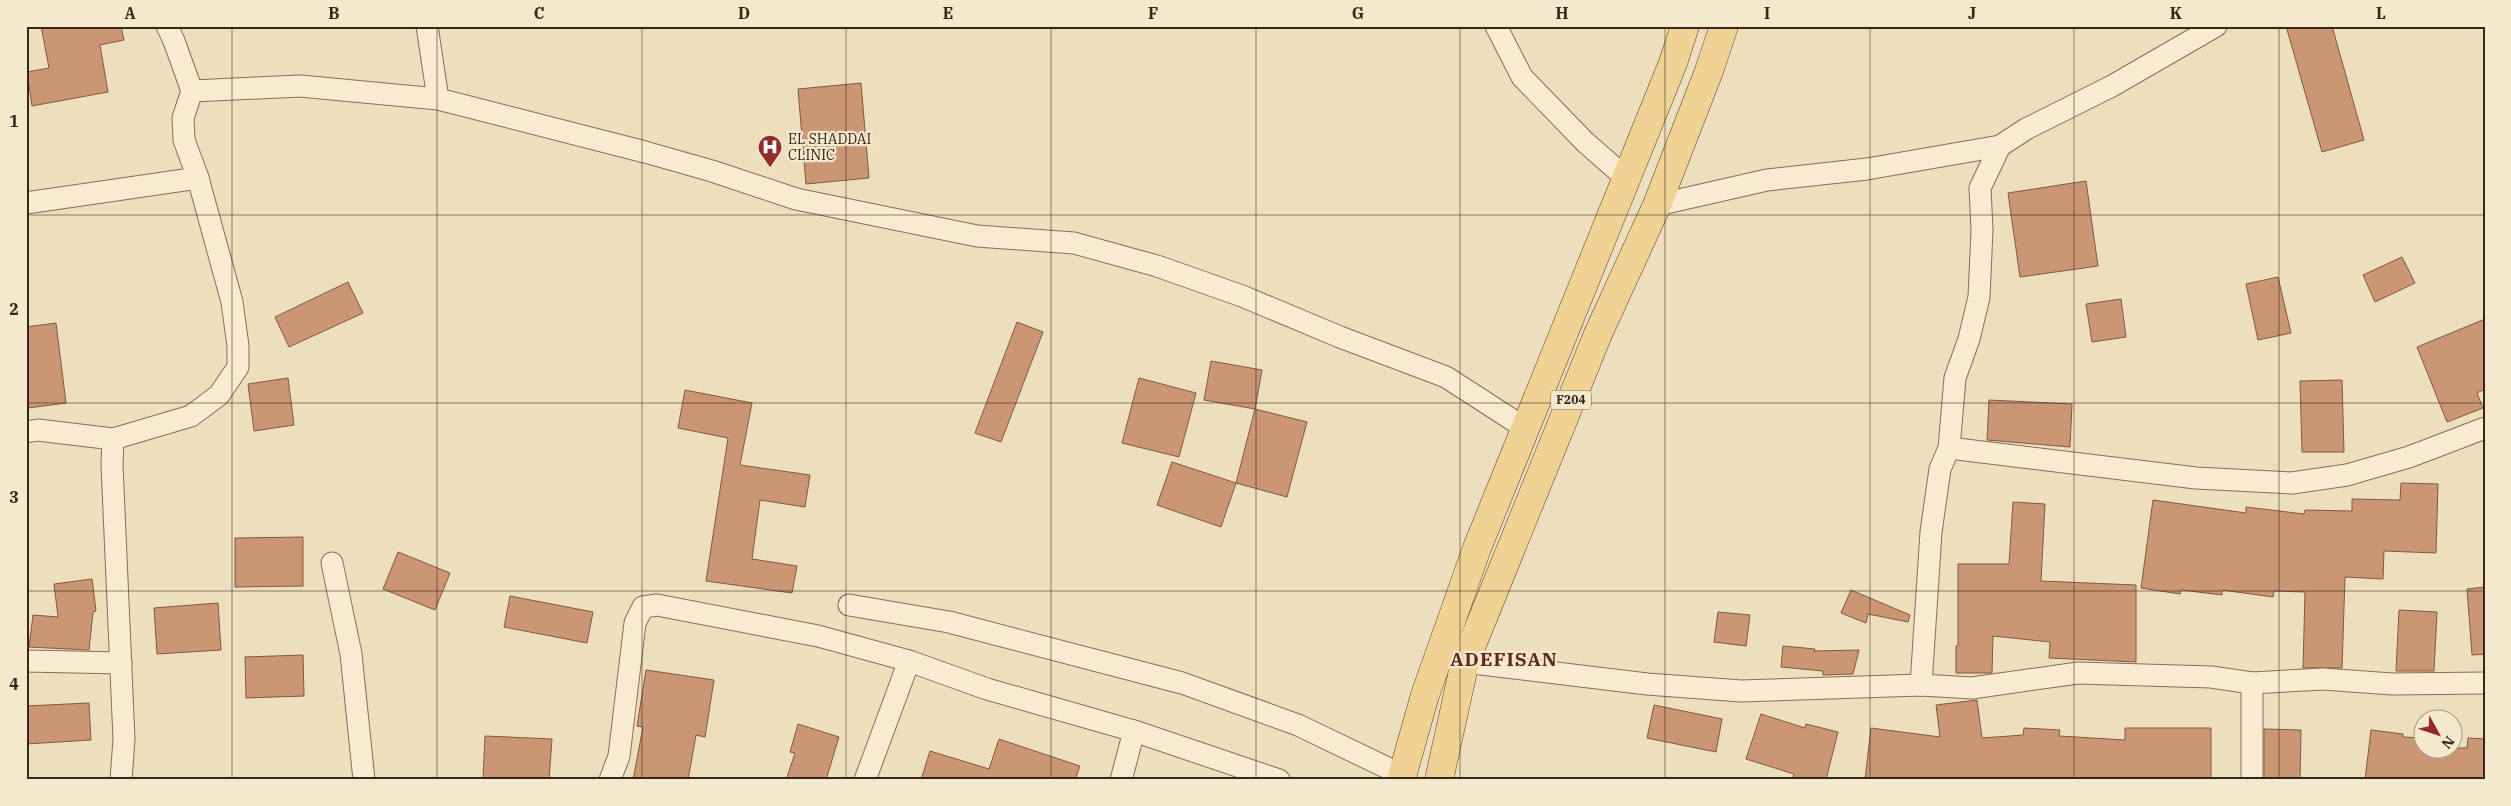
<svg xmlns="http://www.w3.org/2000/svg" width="2511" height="806" font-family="'IBM Plex Serif',serif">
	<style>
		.building { fill: #ca9674; stroke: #83583e }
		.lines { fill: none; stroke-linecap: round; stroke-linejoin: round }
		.minor-casing { stroke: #846e57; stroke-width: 23 }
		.major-casing { stroke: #523d2c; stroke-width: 29 }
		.minor { stroke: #f8ebd1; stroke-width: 21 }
		.major { stroke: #f0d295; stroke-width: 28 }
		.grid { fill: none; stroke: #34271c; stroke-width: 1; stroke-opacity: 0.55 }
		.labels { text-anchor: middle; stroke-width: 4.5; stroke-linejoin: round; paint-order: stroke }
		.shield { fill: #f4e8cd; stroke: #6e6151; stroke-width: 1 }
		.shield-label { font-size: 12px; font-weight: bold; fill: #34271c }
		.poi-label { font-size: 14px; fill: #34271c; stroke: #f4e8cd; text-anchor: start }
		.district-label { font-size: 19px; font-weight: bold; letter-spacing: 1px; fill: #60291c; stroke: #f4e8cd }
		.neatline { fill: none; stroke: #34271c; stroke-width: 2 }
		.grid-label { font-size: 16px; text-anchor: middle; font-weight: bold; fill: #34271c }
	</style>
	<rect width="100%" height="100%" fill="#eddebe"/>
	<g class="building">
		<polygon points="41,26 121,26 124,40 100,45 108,92 32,106 27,72 49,68"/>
		<polygon points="2286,26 2332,26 2364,140 2322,152"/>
		<polygon points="861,83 869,178 806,184 798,89"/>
		<polygon points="2086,181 2098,266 2020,277 2008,193"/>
		<polygon points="2402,257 2415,283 2375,302 2363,275"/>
		<polygon points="2278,277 2291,333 2258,340 2246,284"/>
		<polygon points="348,282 363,313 289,347 275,317"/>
		<polygon points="2121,299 2126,337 2092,342 2086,304"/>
		<polygon points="2485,319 2485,389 2477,393 2483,408 2447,422 2417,347"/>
		<polygon points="1017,322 1043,332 1001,442 975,433"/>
		<polygon points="56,323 66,403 28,408 26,327"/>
		<polygon points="1211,361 1262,370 1255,409 1204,400"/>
		<polygon points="288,378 294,425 254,431 248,384"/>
		<polygon points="1139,378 1196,393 1179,457 1122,443"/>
		<polygon points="2342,380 2344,452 2302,452 2300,381"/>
		<polygon points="685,390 752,403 740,465 810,475 805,507 760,500 752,559 797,566 792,593 706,581 728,438 678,428"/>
		<polygon points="1989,400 2072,404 2070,447 1987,440"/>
		<polygon points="1255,409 1307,422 1287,497 1236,483"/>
		<polygon points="1172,462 1236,483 1221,527 1157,505"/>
		<polygon points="2401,483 2438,484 2436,553 2384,551 2383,579 2345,577 2342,668 2303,668 2305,592 2274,591 2273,597 2222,590 2222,595 2181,590 2180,594 2141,588 2153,500 2246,513 2246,507 2304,514 2305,510 2352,511 2352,499 2400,500"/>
		<polygon points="2013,502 2045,504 2041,581 2136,585 2136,662 2049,658 2050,642 1993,636 1992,673 1956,673 1956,646 1958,646 1958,564 2009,564"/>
		<polygon points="303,537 303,586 235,587 235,538"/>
		<polygon points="398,552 450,573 435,610 383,589"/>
		<polygon points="92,579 96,611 93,612 89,650 29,647 33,615 58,617 54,584"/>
		<polygon points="2485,587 2485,654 2472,655 2467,589"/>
		<polygon points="1851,590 1910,615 1908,622 1868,614 1866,623 1841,613"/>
		<polygon points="510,596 593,612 587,643 504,627"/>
		<polygon points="218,603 221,650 157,654 154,608"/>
		<polygon points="2399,610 2437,612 2434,671 2396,671"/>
		<polygon points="1718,612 1750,615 1746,646 1714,642"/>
		<polygon points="1783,646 1815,649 1814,651 1859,650 1853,674 1823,675 1823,671 1781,667"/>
		<polygon points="303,655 304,696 246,698 245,657"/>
		<polygon points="646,670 714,680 705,737 696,735 688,780 633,780 643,727 637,726"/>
		<polygon points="1977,700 1982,738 2023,735 2024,728 2060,730 2059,736 2125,740 2125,728 2211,728 2211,780 1865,780 1871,728 1940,737 1936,705"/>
		<polygon points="89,703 91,740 26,744 26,706"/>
		<polygon points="1654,705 1722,719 1716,752 1647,738"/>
		<polygon points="1761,714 1805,728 1806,724 1838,732 1826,780 1792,780 1794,774 1746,759"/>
		<polygon points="798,724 839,737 826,780 786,780 795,753 790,752"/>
		<polygon points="2264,729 2301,730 2300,780 2264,780"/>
		<polygon points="2371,730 2403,734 2403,737 2424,738 2424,748 2467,748 2468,738 2485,739 2485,780 2365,780"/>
		<polygon points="485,736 552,739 549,780 483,780"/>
		<polygon points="999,739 1080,766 1075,780 921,780 930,751 989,769"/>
	</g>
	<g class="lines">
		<defs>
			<g id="minor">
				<polyline points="167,26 174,41 192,91 300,86 438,99 645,152 712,171 796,199 977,236 1074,243 1157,266 1242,296 1340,337 1446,377 1525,428"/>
				<polyline points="427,26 438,99"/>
				<polyline points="1496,26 1522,77 1585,142 1626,178"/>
				<polyline points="26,203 198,178"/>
				<polyline points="1657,205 1767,180 1867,169 2000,146 2026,129 2112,86 2216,26"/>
				<polyline points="26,432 38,430 113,439 191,416 219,395 238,367 238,346 232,302 198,178 184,140 183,118 192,91"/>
				<polyline points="113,439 112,465 124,739 121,780"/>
				<polyline points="1949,448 2196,478 2292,483 2347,475 2409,457 2485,428"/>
				<polyline points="332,563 351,654 364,780"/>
				<polyline points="849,605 949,622 1182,683 1298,725 1402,775"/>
				<polyline points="26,661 121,663"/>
				<polyline points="1465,662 1647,684 1741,691 1921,685 1972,688 2078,673 2211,677 2252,683 2323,679 2392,684 2485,683"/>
				<polyline points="1921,685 1931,532 1940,469 1949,448 1955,378 1969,339 1979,297 1982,230 1980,188 2000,146"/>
				<polyline points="610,780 619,756 635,623 643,607 657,605 818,636 909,661 987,689 1134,731 1279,780"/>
				<polyline points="865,780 909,661"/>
				<polyline points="1121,780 1134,731"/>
				<polyline points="2252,780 2252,683"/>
			</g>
			<g id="major">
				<polyline points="1401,780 1425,695 1477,548 1673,63 1685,26"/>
				<polyline points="1439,780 1465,662 1598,334 1657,205 1709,71 1724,26"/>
			</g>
		</defs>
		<use href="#minor" class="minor-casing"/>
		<use href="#major" class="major-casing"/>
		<use href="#minor" class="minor"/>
		<use href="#major" class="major"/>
	</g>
	<path class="grid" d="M232,26V780M437,26V780M642,26V780M846,26V780M1051,26V780M1256,26V780M1460,26V780M1665,26V780M1870,26V780M2074,26V780M2279,26V780M26,215H2485M26,403H2485M26,591H2485"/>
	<defs>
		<symbol id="hospital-pin" viewBox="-11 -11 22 30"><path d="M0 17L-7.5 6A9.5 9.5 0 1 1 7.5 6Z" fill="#92292b" stroke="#f4e8cd"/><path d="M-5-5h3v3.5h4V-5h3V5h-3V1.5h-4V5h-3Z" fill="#fff"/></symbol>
	</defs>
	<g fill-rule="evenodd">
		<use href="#hospital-pin" x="756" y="133" width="28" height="38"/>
	</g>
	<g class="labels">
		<rect class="shield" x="1551" y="390.5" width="40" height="19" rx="4"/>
		<g class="shield-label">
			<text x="1571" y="404">F204</text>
		</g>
		<g class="poi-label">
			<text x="788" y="144">EL SHADDAI<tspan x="788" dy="16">CLINIC</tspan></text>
		</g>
		<g class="district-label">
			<text x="1504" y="666">ADEFISAN</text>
		</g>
	</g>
	<rect width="2511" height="806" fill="none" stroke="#f4e8cd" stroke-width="55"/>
	<g transform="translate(2438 734) rotate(130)"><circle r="24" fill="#f4e8cd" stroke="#a79b86"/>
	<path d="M0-4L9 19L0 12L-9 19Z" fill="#92292b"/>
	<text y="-8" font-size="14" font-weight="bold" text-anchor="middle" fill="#34271c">N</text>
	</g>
	<rect x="28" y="28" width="2456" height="750" class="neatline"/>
	<g class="grid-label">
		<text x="130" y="19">A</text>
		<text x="334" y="19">B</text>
		<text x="539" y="19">C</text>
		<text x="744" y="19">D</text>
		<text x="948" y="19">E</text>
		<text x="1153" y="19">F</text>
		<text x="1358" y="19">G</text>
		<text x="1562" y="19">H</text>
		<text x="1767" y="19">I</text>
		<text x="1972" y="19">J</text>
		<text x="2176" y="19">K</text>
		<text x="2381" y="19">L</text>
		<text x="14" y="127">1</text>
		<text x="14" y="315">2</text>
		<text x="14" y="503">3</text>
		<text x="14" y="690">4</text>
	</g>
</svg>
